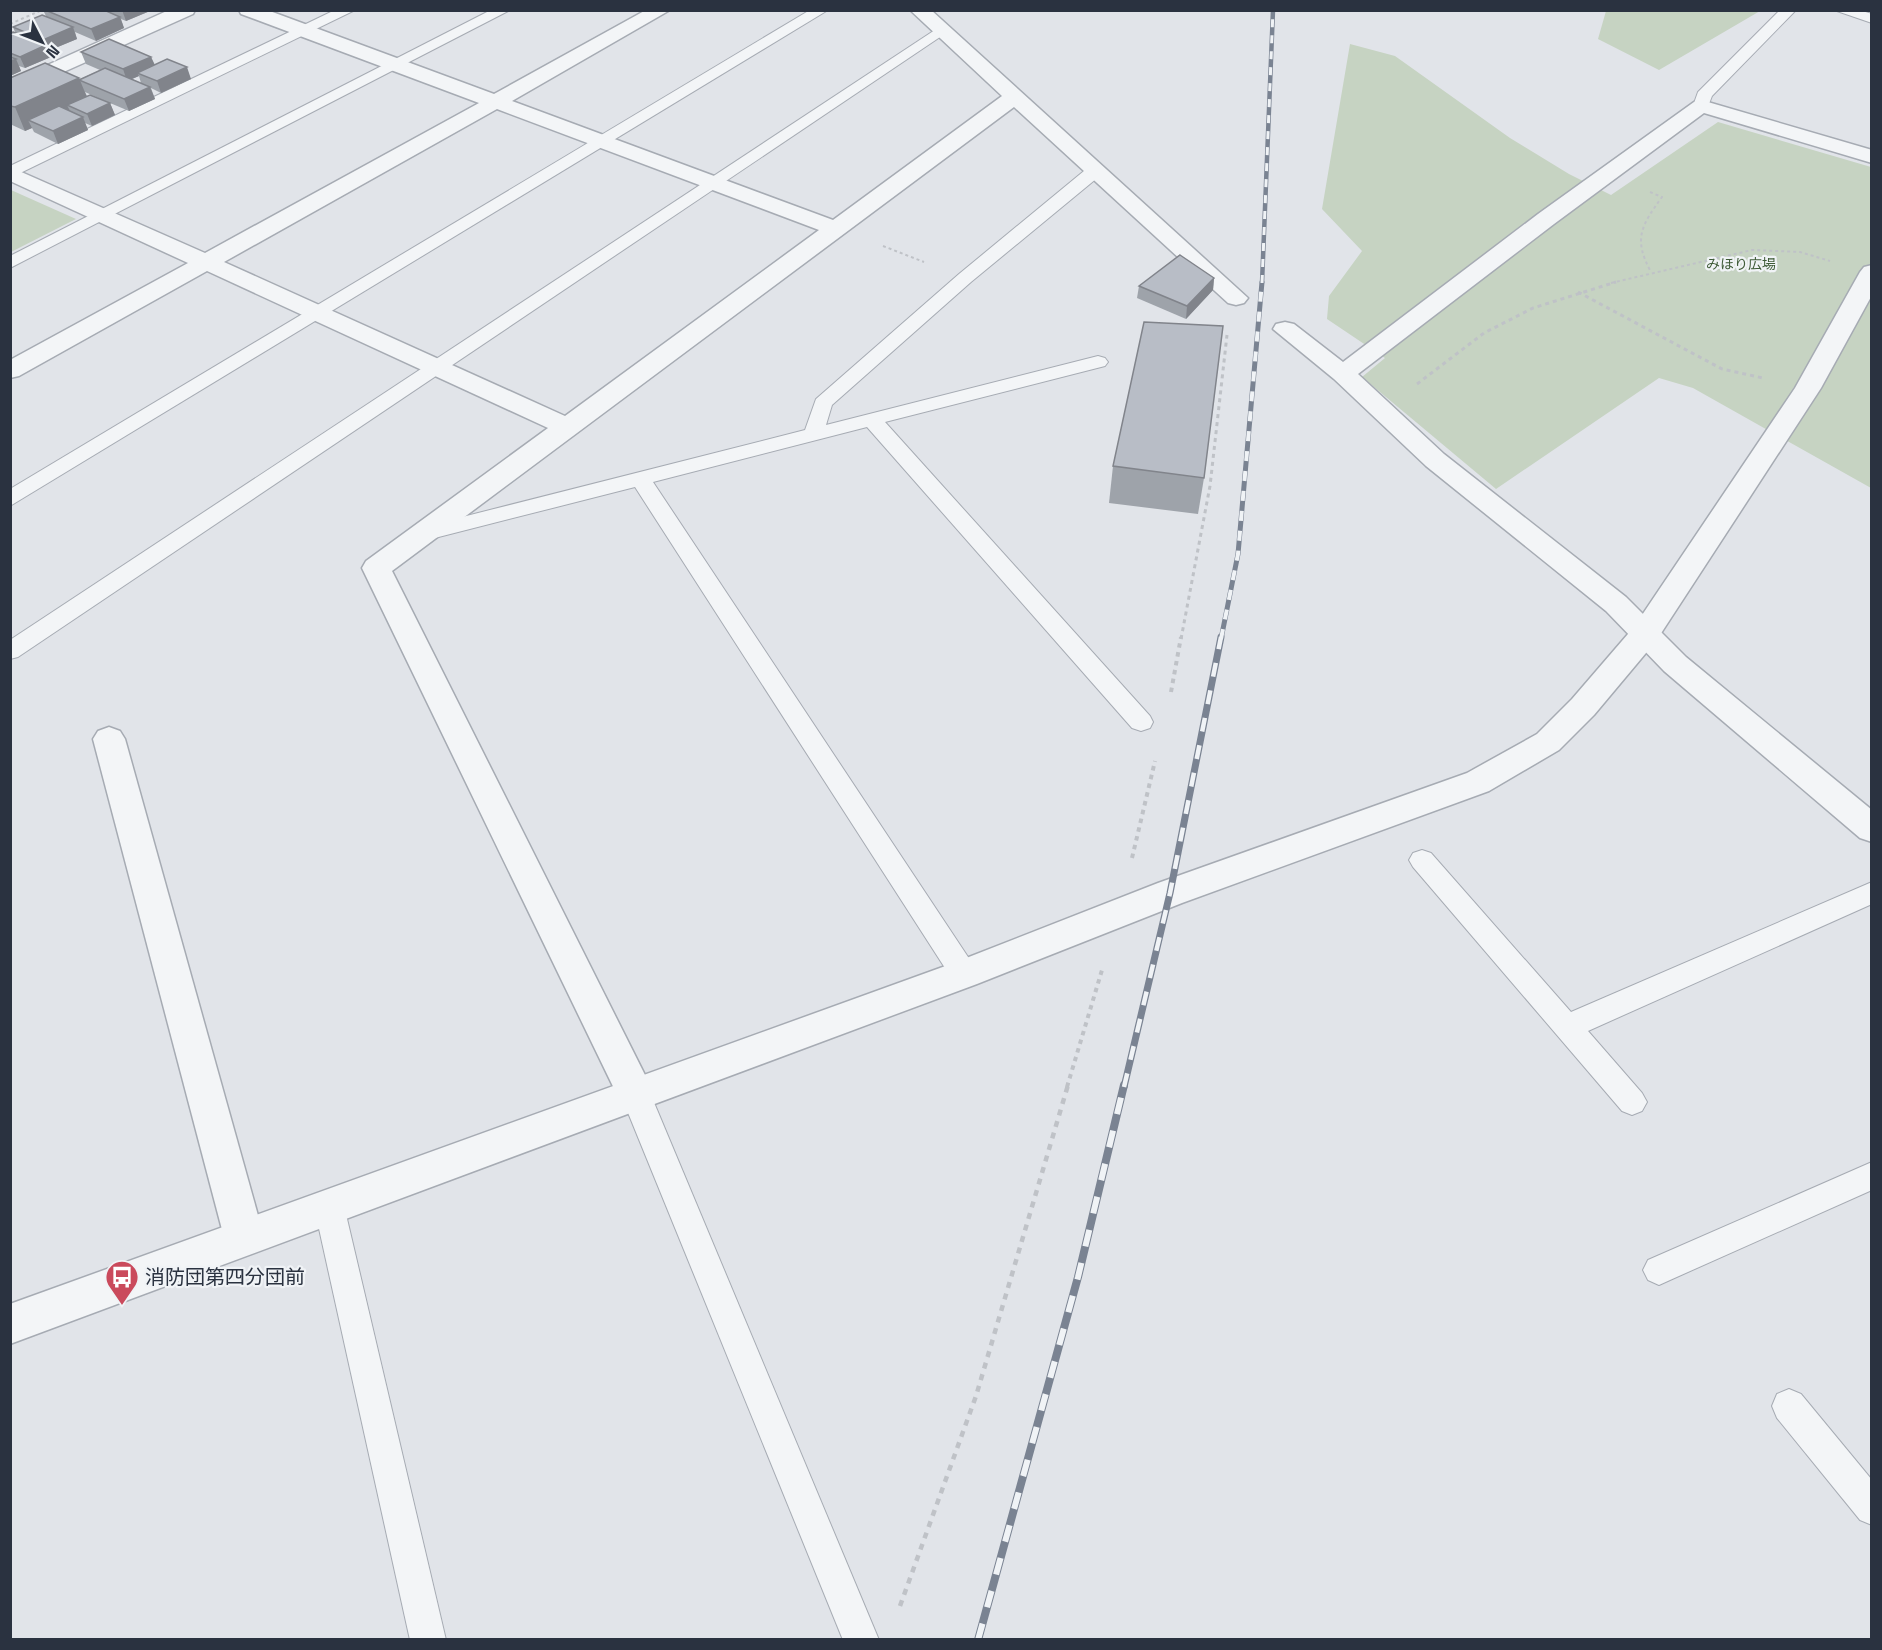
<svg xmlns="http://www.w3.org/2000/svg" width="1882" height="1650" font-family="'Space Grotesk','Noto Sans JP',sans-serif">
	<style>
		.green { fill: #c6d3c2 }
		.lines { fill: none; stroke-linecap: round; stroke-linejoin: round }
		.service-casing { stroke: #a6abb3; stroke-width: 2 }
		.minor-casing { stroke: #a6abb3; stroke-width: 3 }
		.tertiary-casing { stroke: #a6abb3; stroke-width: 3 }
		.path-far3 { stroke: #bfc2c7; stroke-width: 2; stroke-dasharray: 3 3; stroke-linecap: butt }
		.path-far2 { stroke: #bfc2c7; stroke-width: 3; stroke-dasharray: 4 4; stroke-linecap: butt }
		.path-far1 { stroke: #bfc2c7; stroke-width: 4; stroke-dasharray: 4.5 4.5; stroke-linecap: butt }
		.path { stroke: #bfc2c7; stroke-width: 4.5; stroke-dasharray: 6 6; stroke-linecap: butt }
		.service { fill: #f3f5f7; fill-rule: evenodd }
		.minor { fill: #f3f5f7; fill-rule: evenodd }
		.tertiary { fill: #f3f5f7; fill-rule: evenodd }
		.rail-far3-casing { stroke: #7a8392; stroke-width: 4.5 }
		.rail-far2-casing { stroke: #7a8392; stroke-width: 5 }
		.rail-far1-casing { stroke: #7a8392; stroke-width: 7 }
		.rail-casing { stroke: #7a8392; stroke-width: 8 }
		.rail-far3 { stroke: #f0f3f6; stroke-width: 3; stroke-dasharray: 8; stroke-linecap: butt }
		.rail-far2 { stroke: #f0f3f6; stroke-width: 4; stroke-dasharray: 10; stroke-linecap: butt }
		.rail-far1 { stroke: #f0f3f6; stroke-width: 4.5; stroke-dasharray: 14; stroke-linecap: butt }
		.rail { stroke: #f0f3f6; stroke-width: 6; stroke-dasharray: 17; stroke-linecap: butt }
		.wall { fill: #9ea3aa; fill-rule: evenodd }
		.shaded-wall { fill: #81848b }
		.building { fill: #b8bdc6; stroke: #81848b; stroke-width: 1.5 }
		.labels { text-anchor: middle; stroke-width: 4.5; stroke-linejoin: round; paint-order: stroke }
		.far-park-label { font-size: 14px; fill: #3e5b37; stroke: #f0f3f6 }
		.near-poi-label { font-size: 20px; fill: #2a3240; stroke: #f0f3f6; text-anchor: start }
	</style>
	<rect width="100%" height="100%" fill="#e1e4e9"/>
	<g class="green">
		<polygon points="1606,11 1606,10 1760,11 1659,70 1598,39"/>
		<polygon points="1350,44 1395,56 1510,138 1569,174 1611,195 1718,122 1871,167 1871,488 1693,388 1659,378 1496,489 1362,377 1385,358 1327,319 1329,296 1362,251 1322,209"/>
		<polygon points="11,190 76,219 11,252"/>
	</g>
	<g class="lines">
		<defs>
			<g id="service">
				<polygon points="335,10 355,10 10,178 10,166"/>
				<polygon points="491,10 510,10 10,268 10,256"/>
				<polygon points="810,10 828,10 10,506 10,489"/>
				<polygon points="1780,10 1796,10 1712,96 1707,109 1695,109 1693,106 1698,92"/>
				<polygon points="1834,10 1859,10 1872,14 1872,23"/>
				<polygon points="941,26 948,30 946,33 18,657 10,659 10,640"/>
				<polygon points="1096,165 1102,166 1104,170 1102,174 971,282 832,405 826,425 1098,356 1105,358 1108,362 1105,366 885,422 1150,716 1153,722 1150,728 1141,731 1132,728 867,427 653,482 974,966 978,974 974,982 964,985 954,982 635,487 419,542 411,540 408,535 411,530 419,528 805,430 816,399 959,274 1090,166"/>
				<polygon points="1422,850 1431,853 1571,1012 1872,882 1872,904 1588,1031 1642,1093 1647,1102 1642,1111 1632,1115 1622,1111 1413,867 1409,860 1413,853"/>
				<polygon points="635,1080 645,1084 650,1093 879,1640 843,1640 620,1093 625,1084"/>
				<polygon points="1872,1162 1872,1190 1670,1280 1659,1285 1648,1280 1643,1270 1648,1260"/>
				<polygon points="329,1192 340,1196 344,1206 446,1640 410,1640 314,1206 318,1196"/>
				<polygon points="1789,1389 1801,1394 1872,1480 1872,1525 1860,1520 1777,1418 1772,1406 1777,1394"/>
			</g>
			<g id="minor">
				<polygon points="169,10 195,10 193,14 10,96 10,82"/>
				<path d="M239,10H267L494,94L646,10H670L512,101L833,220L1002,96L910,10H931L1248,298L1244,303L1236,305L1228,303L1014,107L392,571L648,1081L654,1093L648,1105L635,1109L622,1105L362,568L366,561L548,428L207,271L19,376L10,378V360L188,263L10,181V167L205,253L479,103L241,14ZM497,109L819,230L565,416L224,262Z"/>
				<polygon points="1701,100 1872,150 1872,163 1704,113 1554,224 1358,374 1444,454 1626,597 1686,657 1872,810 1872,842 1860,838 1664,671 1606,611 1426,466 1334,379 1273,329 1276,324 1285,322 1294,324 1343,362 1538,214 1694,102"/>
				<polygon points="109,727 120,731 125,739 264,1237 258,1250 244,1256 230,1250 224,1237 93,739 98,731"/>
			</g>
			<polygon id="tertiary" points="1872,265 1872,295 1821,388 1656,641 1594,715 1559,750 1489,791 1182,903 977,984 10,1344 10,1304 951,964 1158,883 1467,773 1537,734 1572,699 1634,627 1795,388 1860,272 1864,267"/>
		</defs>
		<use href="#service" class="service-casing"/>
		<use href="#minor" class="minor-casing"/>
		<use href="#tertiary" class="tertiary-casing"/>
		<g class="path-far3">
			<polyline points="10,24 42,10"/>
			<path d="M1650,192L1662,197C1641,226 1633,239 1651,272"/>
			<polyline points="883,246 924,262"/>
			<polyline points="1611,283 1752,250 1800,252 1830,261"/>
		</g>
		<g class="path-far2">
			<polyline points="1578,292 1722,369 1763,378"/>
			<polyline points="1417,384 1484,333 1533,308 1616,282"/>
			<polyline points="1181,639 1210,486 1227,335"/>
		</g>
		<g class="path-far1">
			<polyline points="1171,692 1181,637"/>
			<polyline points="1132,858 1155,761"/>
			<polyline points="1067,1087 1102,970"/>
		</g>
		<polyline class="path" points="900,1606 976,1396 1068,1085"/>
		<use href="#service" class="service"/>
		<use href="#minor" class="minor"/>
		<use href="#tertiary" class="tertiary"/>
		<defs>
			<polyline id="rail-far3" points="1262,283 1273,10"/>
			<polyline id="rail-far2" points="1221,639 1238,554 1262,282"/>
			<polyline id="rail-far1" points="1124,1087 1170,893 1221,637"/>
			<polyline id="rail" points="978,1640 1078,1277 1124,1085"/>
		</defs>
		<use href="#rail-far3" class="rail-far3-casing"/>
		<use href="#rail-far2" class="rail-far2-casing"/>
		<use href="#rail-far1" class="rail-far1-casing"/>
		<use href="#rail" class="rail-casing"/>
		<use href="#rail-far3" class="rail-far3"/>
		<use href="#rail-far2" class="rail-far2"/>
		<use href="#rail-far1" class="rail-far1"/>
		<use href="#rail" class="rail"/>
	</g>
	<g class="wall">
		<polygon points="43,10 150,11 126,21 121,19 124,28 96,41 75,32 77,39 48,51 51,57 25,68 19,66 21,71 10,76 10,33 15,32 13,27 46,16"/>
		<path d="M81,52L151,57L155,65L191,79L161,93L151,88L155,99L129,111L110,103L115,115L92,126L85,123L88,130L58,144L34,132L32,128L25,131L10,124V78L80,79L100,70L86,64ZM139,76L141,83L132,79ZM85,92L105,101L87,96Z"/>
		<polygon points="1214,278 1213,290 1186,319 1137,298 1139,286"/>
		<polygon points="1113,466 1204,478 1198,514 1109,503"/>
	</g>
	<g class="shaded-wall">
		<polygon points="122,10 150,10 150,11 126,21"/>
		<polygon points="120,17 124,28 96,41 91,29"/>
		<polygon points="73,27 77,39 48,51 51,57 25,68 20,57 45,46 43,40"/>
		<polygon points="151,57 156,68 137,73 139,76 127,81 123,69"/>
		<polygon points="16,59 21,71 10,76 10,61"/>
		<polygon points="187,67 191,79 161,93 157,81"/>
		<polygon points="79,78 89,102 67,105 70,111 39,125 28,120 32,128 25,131 15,107"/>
		<polygon points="150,87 155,99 129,111 124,99"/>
		<polygon points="110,103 115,115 92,126 87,114"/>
		<polygon points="83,117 88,130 58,144 53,131"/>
		<polygon points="1214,278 1213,290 1186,319 1187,306"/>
	</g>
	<g class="building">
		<polygon points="45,10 104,10 120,17 91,29"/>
		<polygon points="42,15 73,27 43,40 13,27"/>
		<polygon points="13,32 46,45 20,57 10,53 10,33"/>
		<polygon points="109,39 151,57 123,69 81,52"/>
		<polygon points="10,57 16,59 10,61"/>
		<polygon points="167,59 187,67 157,81 137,73"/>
		<polygon points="45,63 79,78 15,107 10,106 10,78"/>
		<polygon points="105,68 150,87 124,99 79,80"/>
		<polygon points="90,95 110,103 87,114 67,105"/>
		<polygon points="59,106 83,117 53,131 28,120"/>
		<polygon points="1180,255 1214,278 1187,306 1139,286"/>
		<polygon points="1144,322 1223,326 1204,478 1113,466"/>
	</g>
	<defs>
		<symbol id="bus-pin" viewBox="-11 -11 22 30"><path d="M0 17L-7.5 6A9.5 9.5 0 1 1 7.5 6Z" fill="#ca4a5c" stroke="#f0f3f6"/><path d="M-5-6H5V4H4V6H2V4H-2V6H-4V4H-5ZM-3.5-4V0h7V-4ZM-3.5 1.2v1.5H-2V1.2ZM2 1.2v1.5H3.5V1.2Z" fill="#fff"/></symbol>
	</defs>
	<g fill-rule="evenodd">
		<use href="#bus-pin" x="103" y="1258" width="38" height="52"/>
	</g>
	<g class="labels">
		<g class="far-park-label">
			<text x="1741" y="269">みほり広場</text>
		</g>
		<g class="near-poi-label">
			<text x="145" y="1284">消防団第四分団前</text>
		</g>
	</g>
	<rect width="1882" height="1650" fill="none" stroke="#2a3240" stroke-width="24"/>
	<g transform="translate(42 42) rotate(132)" stroke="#f0f3f6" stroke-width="4.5" paint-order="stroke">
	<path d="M0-4.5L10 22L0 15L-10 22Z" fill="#2a3240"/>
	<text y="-9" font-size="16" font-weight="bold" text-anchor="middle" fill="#2a3240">N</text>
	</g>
</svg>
